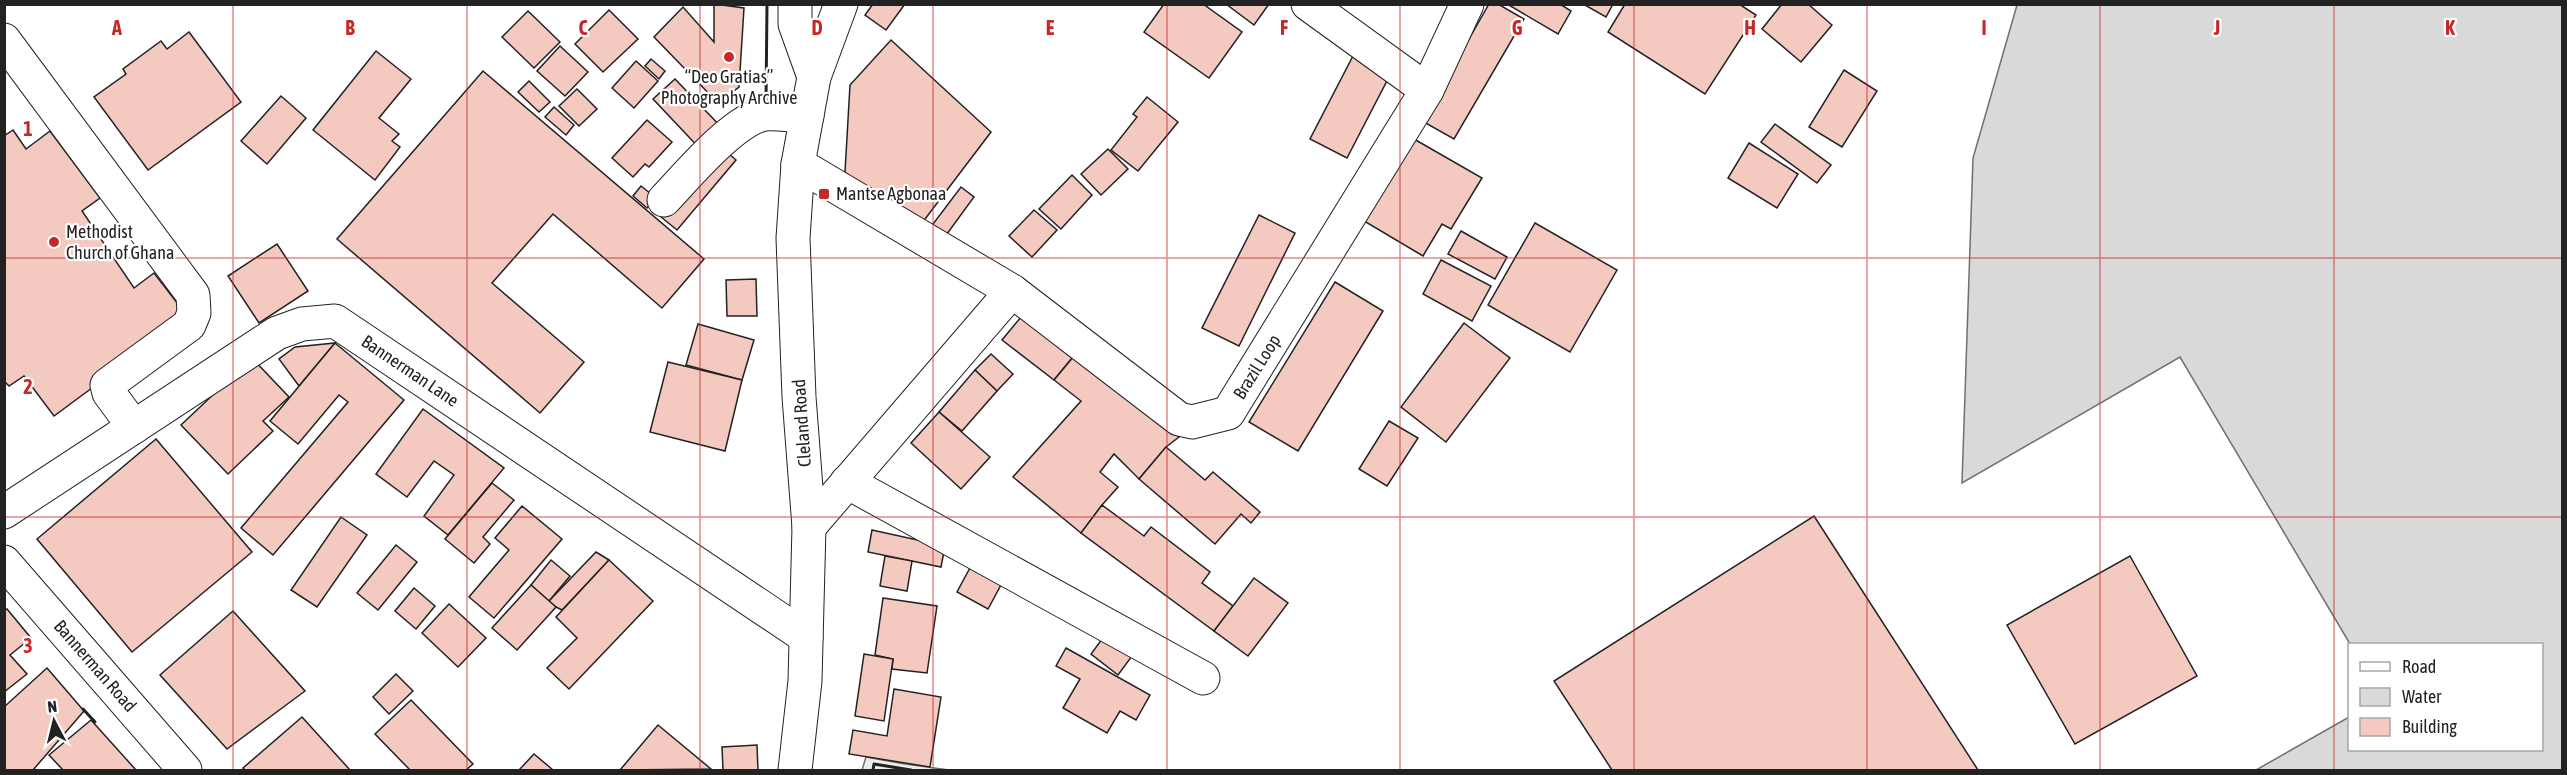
<svg xmlns="http://www.w3.org/2000/svg" width="2567" height="775" font-family="'Asap Condensed',sans-serif">
	<style>
		.parking { fill: #ededed; stroke: #6f6f6f; stroke-width: 1.5 }
		.water { fill: #d9d9d9; stroke: #6f6f6f; stroke-width: 1.5 }
		.building { fill: #f3c9c0; stroke: #222; stroke-width: 1.5 }
		.lines { fill: none; stroke-linecap: round; stroke-linejoin: round }
		.minor-casing { stroke: #222; stroke-width: 35 }
		.major-casing { stroke: #222; stroke-width: 35 }
		.minor { stroke: #fff; stroke-width: 33 }
		.major { stroke: #fff; stroke-width: 33 }
		.wall { stroke: #222; stroke-width: 3 }
		.grid { fill: none; stroke: #c62828; stroke-width: 1.5; stroke-opacity: 0.55 }
		.poi-dot { fill: #c62828; stroke: #fff; stroke-width: 2 }
		.labels { text-anchor: middle; stroke-width: 4.5; stroke-linejoin: round; paint-order: stroke }
		.poi-label { font-size: 18px; fill: #222; stroke: #fff; text-anchor: start }
		.street-label { font-size: 18px; fill: #222; stroke: #fff }
		.grid-label { font-size: 20px; text-anchor: middle; font-weight: bold; fill: #c62828; stroke: #fff; stroke-width: 4.5; stroke-linejoin: round; paint-order: stroke }
	</style>
	<rect width="100%" height="100%" fill="#fff"/>
	<polygon class="parking" points="866,757 905,764 949,770 862,770"/>
	<polygon class="water" points="2017,5 2562,5 2562,770 2256,770 2349,717 2350,750 2542,750 2542,644 2350,644 2180,357 1962,483 1973,158"/>
	<g class="building">
		<polygon points="714,4 744,8 739,87 718,103 654,37 683,7 714,42"/>
		<polygon points="873,4 905,4 886,30 865,15"/>
		<polygon points="1164,4 1203,4 1242,32 1209,78 1144,32"/>
		<polygon points="1226,4 1269,4 1254,25"/>
		<polygon points="1489,4 1498,4 1524,19 1454,139 1422,121"/>
		<polygon points="1507,4 1560,4 1571,11 1558,34"/>
		<polygon points="1583,4 1613,4 1606,17"/>
		<polygon points="1625,4 1739,4 1756,15 1705,94 1608,32"/>
		<polygon points="1782,4 1808,4 1832,25 1801,62 1762,29"/>
		<polygon points="609,10 638,39 603,72 575,44"/>
		<polygon points="528,11 560,42 534,68 502,37"/>
		<polygon points="189,32 241,102 148,170 94,97 126,74 123,69 161,41 167,49"/>
		<polygon points="891,40 991,132 919,227 879,203 845,172 850,85"/>
		<polygon points="560,46 588,72 565,96 537,71"/>
		<polygon points="376,51 411,79 379,118 399,134 392,141 400,147 375,180 313,130"/>
		<polygon points="1354,54 1391,73 1347,158 1310,139"/>
		<polygon points="651,59 665,71 659,79 645,66"/>
		<polygon points="636,61 658,81 634,108 612,88"/>
		<polygon points="1844,70 1877,91 1842,147 1809,127"/>
		<polygon points="483,71 704,259 662,308 553,214 492,283 584,362 540,413 337,239"/>
		<polygon points="675,79 726,132 704,153 653,99"/>
		<polygon points="529,81 550,102 539,112 518,92"/>
		<polygon points="577,89 597,109 579,126 559,106"/>
		<polygon points="281,96 306,118 267,164 241,141"/>
		<polygon points="1147,97 1178,122 1138,171 1111,150 1137,117 1133,114"/>
		<polygon points="554,107 574,125 566,135 545,117"/>
		<polygon points="647,120 672,142 649,167 645,164 633,177 612,158"/>
		<polygon points="1775,124 1831,165 1817,183 1761,142"/>
		<polygon points="13,130 26,149 50,131 100,198 82,211 134,288 154,273 188,317 54,416 24,376 9,386 4,381 4,136"/>
		<polygon points="1407,135 1482,178 1451,229 1442,224 1423,256 1359,218"/>
		<polygon points="1749,143 1798,174 1777,208 1728,178"/>
		<polygon points="720,146 736,160 677,230 655,212"/>
		<polygon points="1108,149 1128,169 1101,195 1081,174"/>
		<polygon points="1072,175 1092,195 1061,229 1039,209"/>
		<polygon points="641,186 656,198 647,208 633,196"/>
		<polygon points="961,187 974,197 944,238 930,228"/>
		<polygon points="1034,210 1057,230 1032,257 1009,236"/>
		<polygon points="1259,215 1295,233 1239,346 1202,328"/>
		<polygon points="1535,223 1617,270 1570,352 1488,305"/>
		<polygon points="1461,231 1507,257 1495,279 1448,254"/>
		<polygon points="277,244 308,291 259,323 228,276"/>
		<polygon points="1441,260 1491,286 1472,321 1423,294"/>
		<polygon points="756,279 757,316 727,316 726,280"/>
		<polygon points="1335,282 1383,311 1298,451 1249,422"/>
		<polygon points="1021,317 1072,358 1054,380 1002,340"/>
		<polygon points="1464,323 1510,358 1446,442 1401,407"/>
		<polygon points="698,324 754,340 742,380 686,365"/>
		<polygon points="335,343 299,386 279,359 295,347"/>
		<polygon points="335,343 404,400 273,555 241,528 348,402 339,395 298,444 270,421"/>
		<polygon points="1079,350 1179,437 1166,447 1139,479 1114,454 1100,472 1118,487 1102,505 1081,533 1013,477 1081,401 1054,380"/>
		<polygon points="991,354 1013,374 997,391 975,370"/>
		<polygon points="252,358 289,397 263,421 273,431 228,474 181,425"/>
		<polygon points="668,362 742,380 725,451 650,432"/>
		<polygon points="975,370 997,391 962,431 939,412"/>
		<polygon points="423,409 504,468 448,535 424,516 454,475 434,461 407,497 376,474"/>
		<polygon points="939,412 990,457 961,489 911,443"/>
		<polygon points="1389,421 1418,438 1387,486 1359,469"/>
		<polygon points="156,439 252,552 132,652 37,539"/>
		<polygon points="1166,447 1205,480 1213,472 1260,512 1251,523 1241,514 1215,544 1139,479"/>
		<polygon points="492,483 514,500 483,537 490,544 474,563 445,539"/>
		<polygon points="1102,505 1144,536 1151,527 1210,572 1202,583 1233,606 1214,631 1081,533"/>
		<polygon points="522,506 562,539 494,618 469,597 509,550 495,538"/>
		<polygon points="1814,516 1978,770 1612,770 1554,681"/>
		<polygon points="341,517 367,535 317,607 291,590"/>
		<polygon points="872,530 945,546 941,567 868,552"/>
		<polygon points="396,545 417,562 378,610 357,593"/>
		<polygon points="596,552 609,560 562,610 556,607 549,601"/>
		<polygon points="885,556 912,561 907,591 880,586"/>
		<polygon points="2130,556 2197,676 2075,744 2007,625"/>
		<polygon points="551,560 570,576 549,601 531,585"/>
		<polygon points="609,560 653,601 569,689 547,668 577,638 556,617"/>
		<polygon points="971,566 1002,583 988,609 957,592"/>
		<polygon points="1254,578 1288,603 1248,656 1214,631"/>
		<polygon points="531,585 556,607 517,650 492,628"/>
		<polygon points="414,588 435,606 416,629 395,611"/>
		<polygon points="883,598 937,606 927,673 892,669 893,659 875,655"/>
		<polygon points="449,604 486,638 458,667 422,633"/>
		<polygon points="7,609 31,638 10,655 27,674 4,692 4,611"/>
		<polygon points="233,611 305,691 227,749 160,675"/>
		<polygon points="1108,631 1135,652 1118,675 1091,654"/>
		<polygon points="1066,648 1150,695 1136,720 1120,711 1107,733 1063,708 1080,679 1056,666"/>
		<polygon points="864,654 893,659 884,721 855,716"/>
		<polygon points="47,668 84,711 33,770 4,770 4,707"/>
		<polygon points="396,674 413,691 389,714 373,697"/>
		<polygon points="894,689 941,697 930,767 849,754 853,730 887,736"/>
		<polygon points="411,700 473,764 466,770 410,770 375,734"/>
		<polygon points="302,717 350,770 245,770 243,768"/>
		<polygon points="91,720 136,770 63,770 49,755"/>
		<polygon points="658,725 711,769 620,770"/>
		<polygon points="757,745 758,770 723,770 722,747"/>
		<polygon points="534,754 553,770 519,770"/>
	</g>
	<g class="lines">
		<defs>
			<g id="minor">
				<polyline points="795,4 795,24 814,77"/>
				<polyline points="1308,4 1427,90"/>
				<polyline points="4,40 193,295 194,313 189,325 107,385 109,393 134,427"/>
				<polyline points="798,164 1012,291 1179,419 1192,422 1228,413 1427,90 1467,4"/>
				<path d="M664,200C686,177 734,119 765,114C778,113 793,116 807,116"/>
				<polyline points="847,482 1203,678"/>
				<polyline points="4,512 277,333 302,324 335,321 806,637"/>
				<polyline points="809,527 1012,291"/>
				<polyline points="4,562 185,770"/>
			</g>
			<polyline id="major" points="795,770 805,681 809,527 799,397 793,238 798,164 814,77 841,4"/>
		</defs>
		<use href="#minor" class="minor-casing"/>
		<use href="#major" class="major-casing"/>
		<use href="#minor" class="minor"/>
		<use href="#major" class="major"/>
		<g class="wall">
			<polyline points="750,101 766,101 767,4"/>
			<polyline points="83,709 95,722"/>
			<polyline points="873,770 874,764 911,770"/>
		</g>
	</g>
	<path class="grid" d="M233,4V770M467,4V770M700,4V770M933,4V770M1167,4V770M1400,4V770M1634,4V770M1867,4V770M2100,4V770M2334,4V770M4,258H2562M4,517H2562"/>
	<g class="poi-dot">
		<circle cx="729" cy="57" r="6"/>
		<rect x="818" y="188" width="12" height="12" rx="3"/>
		<circle cx="54" cy="242" r="6"/>
	</g>
	<g class="labels">
		<g class="poi-label">
			<text x="729" y="83" text-anchor="middle">“Deo Gratias”<tspan x="729" dy="21">Photography Archive</tspan></text>
			<text x="836" y="200">Mantse Agbonaa</text>
			<text x="66" y="238">Methodist<tspan x="66" dy="21">Church of Ghana</tspan></text>
		</g>
		<g class="street-label">
			<text transform="translate(1257 367) rotate(-58)" y="6">Brazil Loop</text>
			<text transform="translate(410 371) rotate(34)" y="6">Bannerman Lane</text>
			<text transform="translate(802 423) rotate(-94)" y="6">Cleland Road</text>
			<text transform="translate(95 666) rotate(49)" y="6">Bannerman Road</text>
		</g>
	</g>
	<g class="grid-label">
		<text x="117" y="35">A</text>
		<text x="350" y="35">B</text>
		<text x="583" y="35">C</text>
		<text x="817" y="35">D</text>
		<text x="1050" y="35">E</text>
		<text x="1284" y="35">F</text>
		<text x="1517" y="35">G</text>
		<text x="1750" y="35">H</text>
		<text x="1984" y="35">I</text>
		<text x="2217" y="35">J</text>
		<text x="2450" y="35">K</text>
		<text x="28" y="136">1</text>
		<text x="28" y="394">2</text>
		<text x="28" y="653">3</text>
	</g>
	<rect width="2567" height="775" fill="none" stroke="#222222" stroke-width="12"/>
	<rect x="2348" y="643" width="195" height="108" fill="#ffffff" stroke="#a7a7a7" stroke-width="1.5"/>
	<rect x="2360" y="662" width="30" height="9" fill="#ffffff" stroke="#a7a7a7" stroke-width="1.5"/>
	<text x="2402" y="673" font-size="18" fill="#222222">Road</text>
	<rect x="2360" y="688" width="30" height="18" fill="#d9d9d9" stroke="#a7a7a7" stroke-width="1.5"/>
	<text x="2402" y="703" font-size="18" fill="#222222">Water</text>
	<rect x="2360" y="718" width="30" height="18" fill="#f3c9c0" stroke="#a7a7a7" stroke-width="1.5"/>
	<text x="2402" y="733" font-size="18" fill="#222222">Building</text>
	<g transform="translate(54 721) rotate(353)" stroke="#ffffff" stroke-width="4.5" paint-order="stroke">
	<path d="M0-4.5L10 22L0 15L-10 22Z" fill="#222222"/>
	<text y="-9" font-size="16" font-weight="bold" text-anchor="middle" fill="#222222">N</text>
	</g>
</svg>
